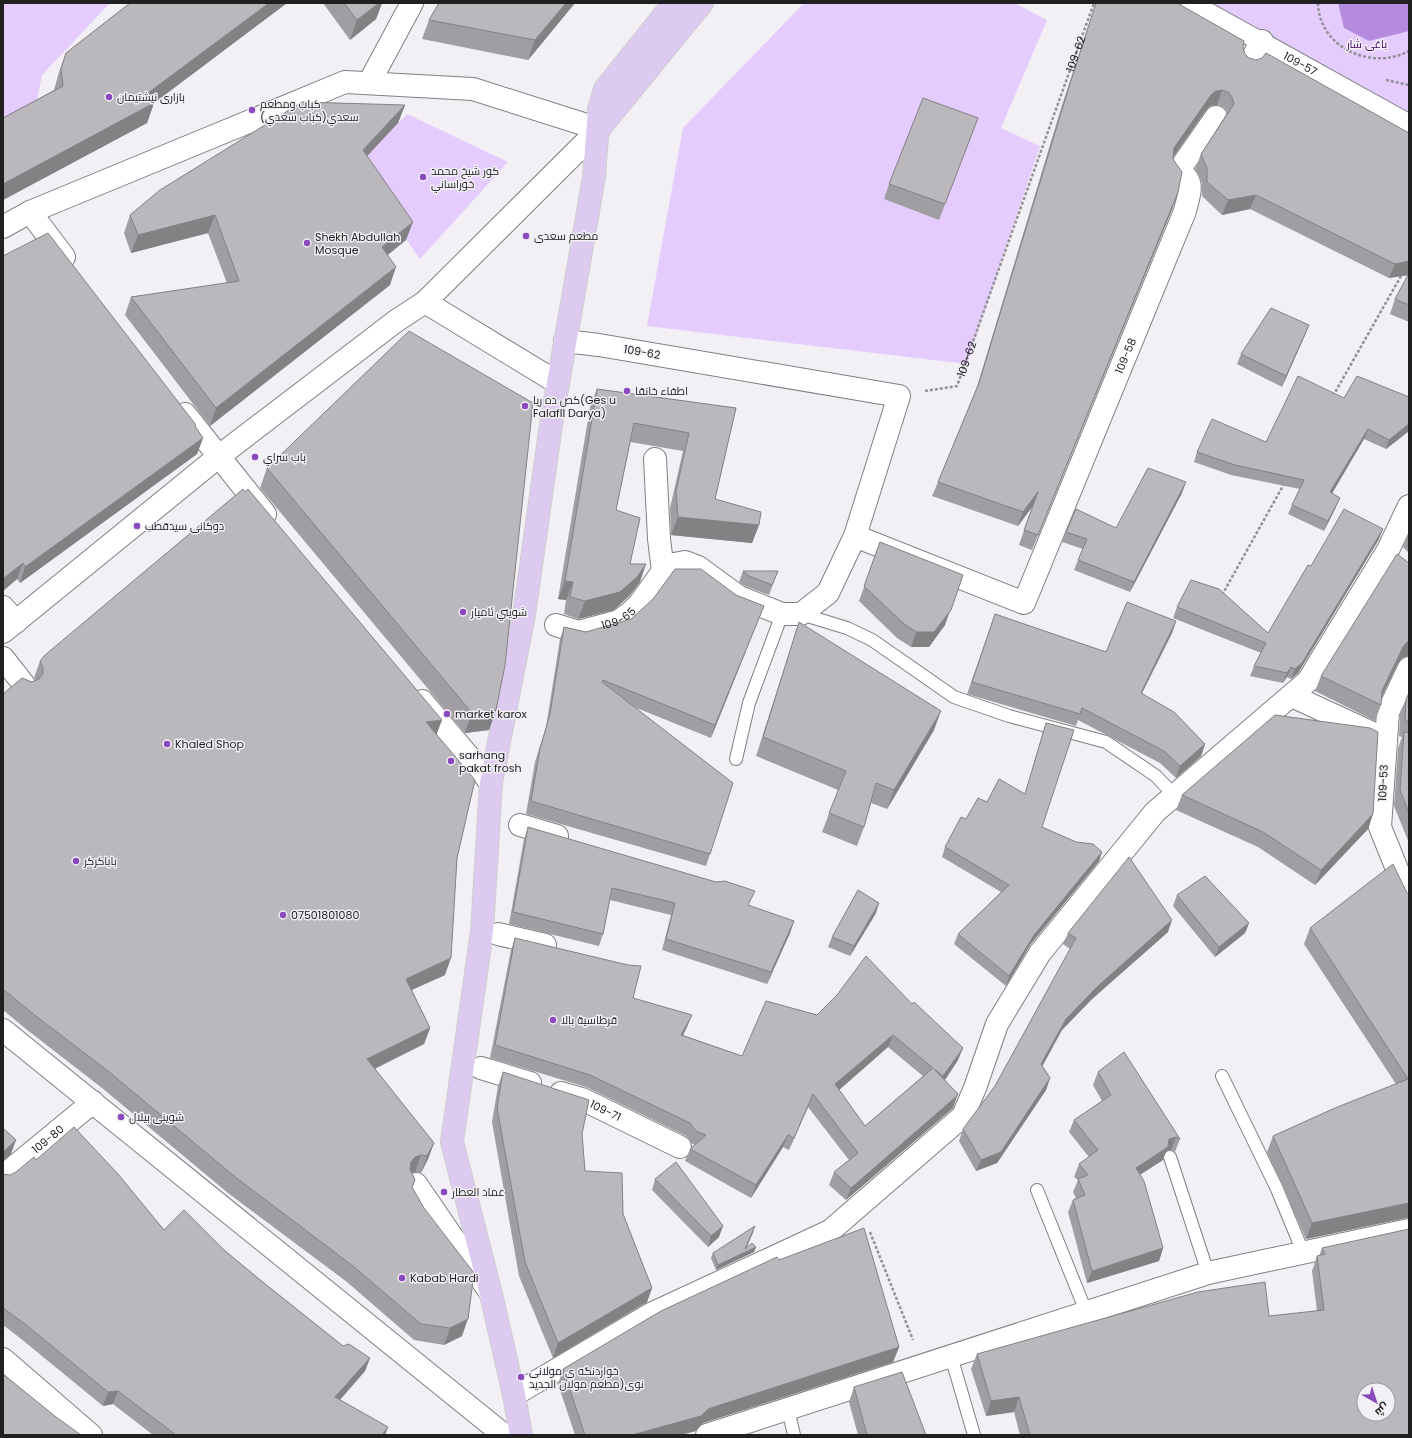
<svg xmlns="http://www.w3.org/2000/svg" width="1412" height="1438" font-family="Poppins,Cairo,sans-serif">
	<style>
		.green { fill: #e4cdfe }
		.water { fill: #b58bde }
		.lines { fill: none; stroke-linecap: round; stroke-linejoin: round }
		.service-casing { stroke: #817f83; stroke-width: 14 }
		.pedestrian-casing { stroke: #817f83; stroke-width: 21 }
		.minor-casing { stroke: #817f83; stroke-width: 24 }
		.tertiary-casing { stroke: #817f83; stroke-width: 24 }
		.secondary-casing { stroke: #817f83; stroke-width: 24 }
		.primary-casing { stroke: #cecece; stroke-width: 24 }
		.path { stroke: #929194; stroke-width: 2.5; stroke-dasharray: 3 2; stroke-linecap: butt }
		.service { stroke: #fff; stroke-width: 12 }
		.pedestrian { stroke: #fff; stroke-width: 19 }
		.minor { stroke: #fff; stroke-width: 22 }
		.tertiary { stroke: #fff; stroke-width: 22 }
		.secondary { stroke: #fff; stroke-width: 22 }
		.primary { stroke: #ddcaf1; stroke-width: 22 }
		.wall { fill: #a09ea2; fill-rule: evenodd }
		.shaded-wall { fill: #828184 }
		.building { fill: #bab8bc; stroke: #828184; fill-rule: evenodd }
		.poi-dot { fill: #8a4abf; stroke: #f2f0f4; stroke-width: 1.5 }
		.labels { text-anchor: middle; stroke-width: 3; stroke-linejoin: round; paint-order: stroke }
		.park-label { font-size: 11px; fill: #44006b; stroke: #f2f0f4 }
		.street-label { font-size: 11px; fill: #202021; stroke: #f2f0f4 }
		.poi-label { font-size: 11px; fill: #202021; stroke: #f2f0f4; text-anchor: start }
	</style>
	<rect width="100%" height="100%" fill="#f2f0f4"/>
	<g class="green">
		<polygon points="3,3 110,3 42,75 36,105 3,121"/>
		<polygon points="804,3 1014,3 1047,20 1001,128 1040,146 967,364 647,326 683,128"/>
		<polygon points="1208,3 1409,3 1409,115 1312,59"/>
		<polygon points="407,114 508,162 420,259 356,168"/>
	</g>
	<polygon class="water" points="1338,3 1409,3 1409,31 1369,41 1344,28"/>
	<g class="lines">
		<defs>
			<g id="service">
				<polyline points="801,614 847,628 872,640 954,697 1009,716 1106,742 1156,776 1174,795"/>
				<polyline points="736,759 749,703 782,614"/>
				<polyline points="1222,1076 1277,1189 1303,1252"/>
				<polyline points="1170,1157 1208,1273"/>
				<polyline points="1037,1190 1087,1314"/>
				<polyline points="951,1356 974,1435"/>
				<polyline points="788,1409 794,1435"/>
			</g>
			<g id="pedestrian">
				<path id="s2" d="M1191,3L1409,124"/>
			</g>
			<g id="minor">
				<polyline points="1250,62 1262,41"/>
				<polyline points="369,83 412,3"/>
				<polyline points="30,212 64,257"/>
				<polyline points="425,302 558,383"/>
				<polyline points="185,414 265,514"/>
				<polyline points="655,459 659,539 663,571"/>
				<path id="s3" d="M855,536L1024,603L1185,211C1189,193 1196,183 1179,170L1216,117"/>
				<polyline points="3,607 16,622"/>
				<path id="s4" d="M556,625L578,632L619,621L630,613L640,603L663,571L674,564L685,562L698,567L739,597L782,614H801L828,593L855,536L899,396L599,345L565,341"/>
				<polyline points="3,658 25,686"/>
				<polyline points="1409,668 1388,712 1380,827 1409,899"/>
				<polyline points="1292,696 1385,739"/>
				<polyline points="422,701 491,783"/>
				<polyline points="520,825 557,836"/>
				<polyline points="498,934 545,945"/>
				<polyline points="3,1030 504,1435"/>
				<polyline points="481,1068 530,1083"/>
				<path id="s5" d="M561,1093L582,1099L680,1147"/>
				<path id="s6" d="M3,1176L93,1102"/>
				<polyline points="416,1184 490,1292"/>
				<polyline points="3,1359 91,1435"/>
				<polyline points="514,1395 651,1314 830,1231 963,1116 975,1088 997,1024 1040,953 1155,812 1308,681 1388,550 1409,506"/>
			</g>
			<polyline id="tertiary" points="3,227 30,212 345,82 473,89 599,129"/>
			<g id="secondary">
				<polyline points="3,632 218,457 396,321 425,302 599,129"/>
				<polyline points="707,1435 1208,1273 1409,1230"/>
			</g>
			<g id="primary">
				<polyline points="599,129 702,3"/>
				<polyline points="521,1435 514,1395 491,1294 452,1142 482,931 491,783 524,615 552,418 594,177 599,109 605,89 674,3"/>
			</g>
		</defs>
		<use href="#service" class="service-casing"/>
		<use href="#pedestrian" class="pedestrian-casing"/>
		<use href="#minor" class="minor-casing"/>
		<use href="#tertiary" class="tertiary-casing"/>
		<use href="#secondary" class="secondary-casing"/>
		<use href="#primary" class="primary-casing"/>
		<g class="path">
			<path d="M1318,3C1319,48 1372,71 1409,51"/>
			<polyline points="1386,80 1409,85"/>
			<path id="s1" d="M925,391L957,386L1094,3"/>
			<polyline points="1333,396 1401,276"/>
			<polyline points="1222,595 1284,484"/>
			<polyline points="870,1232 913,1340"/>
		</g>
		<use href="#service" class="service"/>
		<use href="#pedestrian" class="pedestrian"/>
		<use href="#minor" class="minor"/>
		<use href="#tertiary" class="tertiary"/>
		<use href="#secondary" class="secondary"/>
		<use href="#primary" class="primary"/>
	</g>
	<g class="wall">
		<polygon points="130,3 287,3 154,103 147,123 3,200 3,118 54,90 59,72 66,53"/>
		<polygon points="323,3 382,3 376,19 350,40"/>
		<polygon points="439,3 575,3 528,60 422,39 429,20"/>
		<polygon points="1096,3 1243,48 1245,54 1249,58 1409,133 1409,322 1390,314 1395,299 1408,275 1389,278 1250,209 1222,215 1202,196 1202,183 1195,169 1201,154 1227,113 1227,111 1223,107 1217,105 1210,106 1206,110 1173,157 1173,207 1032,550 1019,545 1032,507 1018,526 932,496 938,482 976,390 1062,105"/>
		<polygon points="405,105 398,123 367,156 406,240 388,255 390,285 210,426 125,315 131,297 227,283 208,233 131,253 124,233 130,215"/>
		<polygon points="972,133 939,220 884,199 889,184"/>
		<polygon points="3,256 195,427 203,438 197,454 20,583 17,579 3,591"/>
		<polygon points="1309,325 1305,335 1282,387 1237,364 1241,354"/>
		<polygon points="597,389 736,408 715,499 759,525 752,543 671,535 670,508 683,451 630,442 616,510 630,564 640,582 630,595 614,610 578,619 564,614 566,600 558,599 590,407"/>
		<polygon points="1409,397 1409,431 1386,449 1364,439 1332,493 1336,507 1324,531 1288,514 1292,505 1300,489 1231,475 1194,462 1197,452 1266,442 1344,398"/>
		<polygon points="267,468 496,710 489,730 465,733 260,488"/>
		<polygon points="1182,493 1130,592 1074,570 1078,560 1083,549 1062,542 1066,532 1116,528"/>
		<polygon points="1409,531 1409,553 1403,547"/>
		<polygon points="1379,539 1298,673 1291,679 1287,677 1283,683 1250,676 1254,666 1261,653 1173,618 1177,607 1268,633 1311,566"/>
		<polygon points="880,542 945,625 929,647 911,647 897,638 859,601"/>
		<polygon points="1409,563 1409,656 1408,656 1402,658 1398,663 1382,696 1381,705 1375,721 1315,691 1321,676"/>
		<polygon points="743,571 778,571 769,595 745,586 739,582"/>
		<polygon points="736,595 764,606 711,738 634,707 710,854 706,866 526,814 535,762 546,727 560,639 564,627 586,632"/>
		<polygon points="995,614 1106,652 1176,621 1172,633 1142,693 1205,744 1201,756 1176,778 1160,763 1078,720 1076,726 967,694"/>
		<polygon points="799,622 934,730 887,809 871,803 864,827 857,846 822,832 838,790 756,756 793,641"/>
		<polygon points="40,661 437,734 457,858 445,975 412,990 430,1028 424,1044 375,1069 434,1143 428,1159 421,1173 415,1172 412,1173 415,1180 412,1188 462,1336 444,1345 414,1340 347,1282 228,1193 102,1088 26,1029 3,1010 3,694 36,680 34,678"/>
		<polygon points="1409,693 1409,843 1394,806 1398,748 1402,737 1399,736 1400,715"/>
		<polygon points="1046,723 1042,827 1076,842 1102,852 1099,861 1030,945 1006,986 954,944 958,934 1001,892 942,857 945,847 966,819 987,802 1025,794 1043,733"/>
		<polygon points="1182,795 1373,814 1368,829 1315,885 1258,847 1176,810"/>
		<polygon points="528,827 749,906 794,921 790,933 767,984 662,950 671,915 610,900 603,934 599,946 509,924 524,839"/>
		<polygon points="1407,893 1409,1218 1406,1218 1306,1239 1267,1152 1273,1136 1396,1084 1304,944 1310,928"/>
		<polygon points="1177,895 1249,923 1245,933 1215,957 1173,906"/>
		<polygon points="876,913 850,956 828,947 832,937"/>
		<polygon points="1168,932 1092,999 1062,1030 1042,1066 1050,1078 1046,1090 997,1163 976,1171 959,1141 963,1129 995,1086 1070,949 1063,944 1068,933"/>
		<path d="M515,938L633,998L687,1027L683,1035L742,1056L817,1015L837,995L958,1060L945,1080L953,1108L846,1200L829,1185L834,1172L849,1160L808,1107L789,1150L783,1147L751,1198L685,1161L690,1149L695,1145L691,1143L686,1136L586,1087L490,1058L511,950ZM888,1047L923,1076L865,1126L839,1090Z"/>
		<polygon points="503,1072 582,1134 585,1171 623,1214 652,1288 647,1302 553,1358 519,1276 492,1122 498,1086"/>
		<polygon points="1098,1072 1180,1139 1175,1152 1171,1150 1166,1151 1163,1160 1140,1175 1163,1248 1159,1261 1087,1283 1068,1212 1073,1200 1076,1198 1073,1192 1078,1180 1074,1177 1079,1164 1089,1157 1069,1132 1074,1120 1102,1101 1093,1085"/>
		<polygon points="36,1160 164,1230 224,1250 264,1283 343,1346 370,1358 365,1371 340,1400 388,1427 385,1435 153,1435 113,1404 103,1406 20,1338 3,1325 3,1174 10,1175 16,1172"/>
		<polygon points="655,1179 719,1237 708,1247 652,1190"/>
		<polygon points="754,1231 746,1249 756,1247 754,1252 716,1270 711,1258 713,1253"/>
		<polygon points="1322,1248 1409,1435 1020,1435 1014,1412 986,1416 971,1369 977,1354 1317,1311 1312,1271 1317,1256 1319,1256"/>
		<polygon points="779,1260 899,1347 893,1362 703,1423 696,1431 680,1435 575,1435 558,1384 563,1369"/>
		<polygon points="854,1387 926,1435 858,1435 849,1402"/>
	</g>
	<g class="shaded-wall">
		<polygon points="269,3 287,3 154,103 147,123 3,200 3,184 140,99"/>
		<polygon points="379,3 382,3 376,19 350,40 357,20"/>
		<polygon points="566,3 575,3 528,60 535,40"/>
		<polygon points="1222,90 1217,105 1210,106 1206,110 1169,163 1174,148 1211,95 1216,91"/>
		<polygon points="405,105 398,123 356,168 363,150"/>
		<polygon points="1178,192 1173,207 1032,550 1038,535"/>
		<polygon points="1256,195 1250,209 1222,215 1228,200"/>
		<polygon points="215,215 208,233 131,253 138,235"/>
		<polygon points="413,222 406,240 375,265 382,247"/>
		<polygon points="1409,261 1409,275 1389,278 1395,264"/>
		<polygon points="396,267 390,285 210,426 216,408"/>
		<polygon points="1309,325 1305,335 1282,387 1286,376"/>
		<polygon points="1409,424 1409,431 1386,449 1389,440"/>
		<polygon points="1368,429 1364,439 1327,502 1330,492"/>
		<polygon points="203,438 197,454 20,583 25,567"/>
		<polygon points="1186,482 1182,493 1130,592 1134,582"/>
		<polygon points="1038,492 1032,507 1018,526 1023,512"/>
		<polygon points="1340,498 1336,507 1324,531 1328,521"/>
		<polygon points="678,517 759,525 752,543 671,535"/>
		<polygon points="1383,529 1379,539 1298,673 1291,679 1295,669"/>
		<polygon points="23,563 17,579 3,591 3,579"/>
		<polygon points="646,564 640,582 630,595 614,610 578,619 585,601"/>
		<polygon points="963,575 945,625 929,647 911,647 916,632"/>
		<polygon points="565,581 573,582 566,600 558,599"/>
		<polygon points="764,606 759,618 711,738 715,725"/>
		<polygon points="1176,621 1172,633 1136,705 1141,693"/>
		<polygon points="1407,642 1409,642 1409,652 1408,656 1402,658 1398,663 1378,704 1382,691 1403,647"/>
		<polygon points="1291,667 1287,677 1283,683 1287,673"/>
		<polygon points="496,710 489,730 465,733 472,713"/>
		<polygon points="941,711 934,730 887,809 894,790"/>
		<polygon points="442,720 436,736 426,722"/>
		<polygon points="1205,744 1201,756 1176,778 1180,766"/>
		<polygon points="1373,814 1368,829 1315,885 1321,870"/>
		<polygon points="1102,852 1099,861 1030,945 1006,986 1009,976 1034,935"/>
		<polygon points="879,903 876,913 850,956 854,946"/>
		<polygon points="1172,920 1168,932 1092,999 1062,1030 1037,1076 1041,1064 1066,1019 1097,987"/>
		<polygon points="794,921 790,933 767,984 771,972"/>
		<polygon points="1249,923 1245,933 1215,957 1219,947"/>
		<polygon points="451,958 445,975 400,995 406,979"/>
		<polygon points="692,1015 687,1027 677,1047 681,1035"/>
		<polygon points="430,1028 424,1044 361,1075 367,1059"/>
		<polygon points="893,1035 888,1047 831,1097 835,1084"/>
		<polygon points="963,1048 958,1060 939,1089 943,1076"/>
		<polygon points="1050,1078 1046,1090 997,1163 976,1171 981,1160"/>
		<polygon points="813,1094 808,1107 789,1150 794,1138"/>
		<polygon points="958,1094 953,1108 846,1200 851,1188"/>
		<polygon points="788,1135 783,1147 751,1198 756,1185"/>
		<polygon points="1176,1137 1171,1150 1166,1151 1163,1160 1131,1180 1136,1168 1169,1139"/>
		<polygon points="16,1140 11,1154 3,1161 3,1152"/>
		<polygon points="434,1143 428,1159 421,1173 427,1156"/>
		<polygon points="421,1155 415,1172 409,1174 405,1178 411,1162 415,1157"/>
		<polygon points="1409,1203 1409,1218 1406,1218 1306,1239 1312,1223"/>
		<polygon points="723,1226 719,1237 708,1247 711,1236"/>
		<polygon points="755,1226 744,1253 756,1247 754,1252 716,1270 718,1265"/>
		<polygon points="1163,1248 1159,1261 1087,1283 1092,1271"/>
		<polygon points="652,1288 647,1302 553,1358 558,1343"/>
		<polygon points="468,1319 462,1336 444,1345 450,1328"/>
		<polygon points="899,1347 893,1362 703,1423 696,1431 680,1435 632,1435 708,1409"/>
		<polygon points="370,1358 365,1371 330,1411 335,1397"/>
		<polygon points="118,1391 113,1404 103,1406 108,1392"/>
		<polygon points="1019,1397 1014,1412 986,1416 991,1401"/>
		<polygon points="388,1427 385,1435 382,1435"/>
	</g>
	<g class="building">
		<polygon points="130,3 269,3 140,99 154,103 3,184 3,118 63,86 61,69 66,53"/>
		<polygon points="344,3 379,3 357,20"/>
		<polygon points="439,3 566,3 535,40 429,20"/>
		<polygon points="1096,3 1177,3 1244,41 1243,48 1245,54 1249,58 1256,60 1262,58 1266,53 1409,133 1409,261 1395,264 1256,195 1228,200 1207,182 1207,168 1201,154 1234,104 1232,97 1228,92 1222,90 1216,91 1211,95 1174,148 1173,159 1182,172 1178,192 1038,535 1024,530 1038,492 1023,512 938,482 979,383 1068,90"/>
		<polygon points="923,98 978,118 945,204 889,184"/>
		<polygon points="302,102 405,105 363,150 413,222 382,247 396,267 216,408 131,297 239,281 215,215 138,235 130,215 160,190"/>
		<polygon points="48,233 196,425 195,426 203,438 25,567 23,563 3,579 3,256"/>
		<polygon points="1409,273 1409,305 1395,299"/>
		<polygon points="1271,308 1309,325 1286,376 1241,354"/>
		<polygon points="409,331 533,403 505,665 496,710 472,713 267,468"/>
		<polygon points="1298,376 1344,398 1357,376 1409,397 1409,424 1389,440 1368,429 1330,492 1340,498 1328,521 1292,505 1304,480 1235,465 1197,452 1212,419 1266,442"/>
		<polygon points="597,389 736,408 715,499 761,512 759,525 678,517 676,491 689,433 634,423 616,510 640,518 630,564 646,564 637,577 620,592 585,601 570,597 573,582 565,581"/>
		<polygon points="1148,468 1186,482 1134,582 1078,560 1087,539 1066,532 1076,509 1116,528"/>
		<polygon points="243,489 245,492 248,489 442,720 426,722 475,780 457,858 451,958 406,979 430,1028 367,1059 434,1143 427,1156 421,1155 415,1157 411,1162 410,1169 415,1180 412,1187 424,1208 474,1273 468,1319 450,1328 421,1324 353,1266 234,1176 108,1071 32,1013 3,989 3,694 22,678 32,682 39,679 43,674 43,668 40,661 45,655"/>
		<polygon points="1344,509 1383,529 1302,663 1295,669 1291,667 1287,673 1254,666 1266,643 1177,607 1191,580 1219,589 1268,633 1308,565 1311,566"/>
		<polygon points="880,542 963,575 951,610 934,632 916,632 903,623 864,586"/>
		<polygon points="1397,554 1409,563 1409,642 1407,642 1403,647 1382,691 1381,705 1321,676"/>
		<polygon points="675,569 701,569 736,595 764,606 715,725 603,680 602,682 733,783 710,854 531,801 540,749 550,714 564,627 586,632 631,619 653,599"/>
		<polygon points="743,571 778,571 772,585 749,576"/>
		<polygon points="1127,602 1176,621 1141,693 1174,712 1205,744 1180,766 1164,751 1082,708 1080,714 972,682 995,614 1106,652"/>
		<polygon points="799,622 941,711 894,790 876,783 864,827 829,813 846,771 763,737"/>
		<polygon points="1409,693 1409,722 1405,720 1406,699"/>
		<polygon points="1275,715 1370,728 1378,732 1373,814 1321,870 1263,832 1182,795"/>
		<polygon points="1046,723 1074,730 1042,827 1076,842 1093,844 1102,852 1034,935 1009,976 958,934 1009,885 945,847 961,817 966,819 978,798 987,802 999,779 1025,794"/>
		<polygon points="1404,732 1409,733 1409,813 1400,790"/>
		<polygon points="528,827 716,882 725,881 755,891 748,905 794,921 771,972 666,939 675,903 612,888 603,934 513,912"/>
		<polygon points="1129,857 1172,920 1097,987 1066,1019 1041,1064 1050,1078 1001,1152 981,1160 963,1129 995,1086 1076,938 1068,933"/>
		<polygon points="1393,864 1407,893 1409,894 1409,1203 1312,1223 1273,1136 1335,1108 1408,1079 1310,928"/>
		<polygon points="1205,876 1249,923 1219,947 1177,895"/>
		<polygon points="858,890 879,903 854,946 832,937"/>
		<path d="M515,938L628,965L641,966L633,998L692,1015L681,1035L742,1056L766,1001L817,1015L837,995L866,956L912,1004L914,1002L963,1048L943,1076L934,1069L958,1094L957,1096L851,1188L834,1172L858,1153L813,1094L794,1138L788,1135L756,1185L690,1149L706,1135L696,1131L690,1123L590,1075L495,1045ZM893,1035L933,1068L865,1126L835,1084Z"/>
		<polygon points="1124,1052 1180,1139 1176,1137 1169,1139 1168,1147 1136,1168 1144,1181 1163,1248 1092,1271 1073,1200 1085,1195 1078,1179 1088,1175 1079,1164 1098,1150 1074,1120 1111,1095 1098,1072"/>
		<polygon points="503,1072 589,1100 582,1134 585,1171 622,1173 623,1214 652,1288 558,1343 525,1262 497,1108"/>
		<polygon points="74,1127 118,1174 164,1230 184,1210 224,1250 264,1283 343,1346 349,1344 370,1358 335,1397 388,1427 382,1435 176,1435 118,1391 108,1392 25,1324 3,1308 3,1174 10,1175 16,1172 34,1157 36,1160"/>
		<polygon points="3,1128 16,1140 3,1152"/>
		<polygon points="676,1162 723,1226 711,1236 655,1179"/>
		<polygon points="755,1226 745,1249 752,1243 756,1247 718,1265 713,1253"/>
		<polygon points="864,1228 899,1347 708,1409 701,1416 632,1435 585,1435 563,1369 661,1311 777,1257 779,1260"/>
		<path d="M1409,1229V1435H1030L1019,1397L991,1401L977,1354L1198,1292L1265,1282L1269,1316L1324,1310L1317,1256L1325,1254L1322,1248ZM1364,1390H1388V1414H1364Z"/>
		<polygon points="902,1372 926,1435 867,1435 854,1387"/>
		<polygon points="3,1374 56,1417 81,1435 3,1435"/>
	</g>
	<g class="poi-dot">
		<circle cx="109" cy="97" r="4"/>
		<circle cx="252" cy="110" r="4"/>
		<circle cx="423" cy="177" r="4"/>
		<circle cx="526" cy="236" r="4"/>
		<circle cx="307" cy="243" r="4"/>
		<circle cx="627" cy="391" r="4"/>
		<circle cx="525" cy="406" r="4"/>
		<circle cx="255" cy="457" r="4"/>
		<circle cx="137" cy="526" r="4"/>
		<circle cx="463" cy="612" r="4"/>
		<circle cx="447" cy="714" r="4"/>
		<circle cx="167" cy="744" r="4"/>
		<circle cx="451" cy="761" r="4"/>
		<circle cx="76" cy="861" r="4"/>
		<circle cx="283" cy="915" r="4"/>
		<circle cx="553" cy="1020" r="4"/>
		<circle cx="121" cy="1117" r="4"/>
		<circle cx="444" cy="1192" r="4"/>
		<circle cx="402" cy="1278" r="4"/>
		<circle cx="521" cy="1377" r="4"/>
	</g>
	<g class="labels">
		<g class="park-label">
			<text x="1367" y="48">باغی شار</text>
		</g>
		<g class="street-label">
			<text dy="4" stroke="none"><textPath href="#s1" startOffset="385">109-62</textPath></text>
			<text dy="4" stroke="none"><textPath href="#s2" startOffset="125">109-57</textPath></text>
			<text transform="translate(642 352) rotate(10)" y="4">109-62</text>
			<text dy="4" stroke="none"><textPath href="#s3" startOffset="449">109-58</textPath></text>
			<text dy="4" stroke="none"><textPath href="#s1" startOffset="61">109-62</textPath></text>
			<text dy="4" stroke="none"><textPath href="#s4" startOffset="66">109-65</textPath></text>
			<text transform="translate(1383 783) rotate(-87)" y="4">109-53</text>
			<text dy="4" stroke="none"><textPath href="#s5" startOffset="48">109-71</textPath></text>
			<text dy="4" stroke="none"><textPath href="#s6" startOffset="58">109-80</textPath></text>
		</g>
		<g class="poi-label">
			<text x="117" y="101">بازاری نیشتیمان</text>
			<text x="260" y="108">كباب ومطعم<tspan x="260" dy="13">سعدي(كباب سعدي)</tspan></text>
			<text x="431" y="175">كور شيخ محمد<tspan x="431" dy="13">خوراساني</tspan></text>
			<text x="534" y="240">مطعم سعدى</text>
			<text x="315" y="241">Shekh Abdullah<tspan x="315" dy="13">Mosque</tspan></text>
			<text x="635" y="395">اطفاء خانقا</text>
			<text x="533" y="404">کص ده ریا(Ges u<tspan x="533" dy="13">Falafll Darya)</tspan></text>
			<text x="263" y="461">باب سراي</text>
			<text x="145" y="530">دوکانی سیدقطب</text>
			<text x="471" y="616">شويني ئامیار</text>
			<text x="455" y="718">market karox</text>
			<text x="175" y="748">Khaled Shop</text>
			<text x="459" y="759">sarhang<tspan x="459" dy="13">pakat frosh</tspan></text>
			<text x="84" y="865">باباكركر</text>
			<text x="291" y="919">07501801080</text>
			<text x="561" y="1024">قرطاسية بالا</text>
			<text x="129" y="1121">شوینی بیلال</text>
			<text x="452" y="1196">عماد العطار</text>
			<text x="410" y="1282">Kabab Hardi</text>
			<text x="529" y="1375">خواردنگه ی مولانی<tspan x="529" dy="13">نوی(مطعم مولان الجديد</tspan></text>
		</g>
	</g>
	<rect width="1412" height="1438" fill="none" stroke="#202021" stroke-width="8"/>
	<g transform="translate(1376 1402) rotate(141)"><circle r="19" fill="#f2f0f4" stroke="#9e9da0"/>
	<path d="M0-3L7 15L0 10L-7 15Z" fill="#8a4abf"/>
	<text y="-6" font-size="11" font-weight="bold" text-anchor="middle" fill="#202021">ش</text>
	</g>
</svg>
